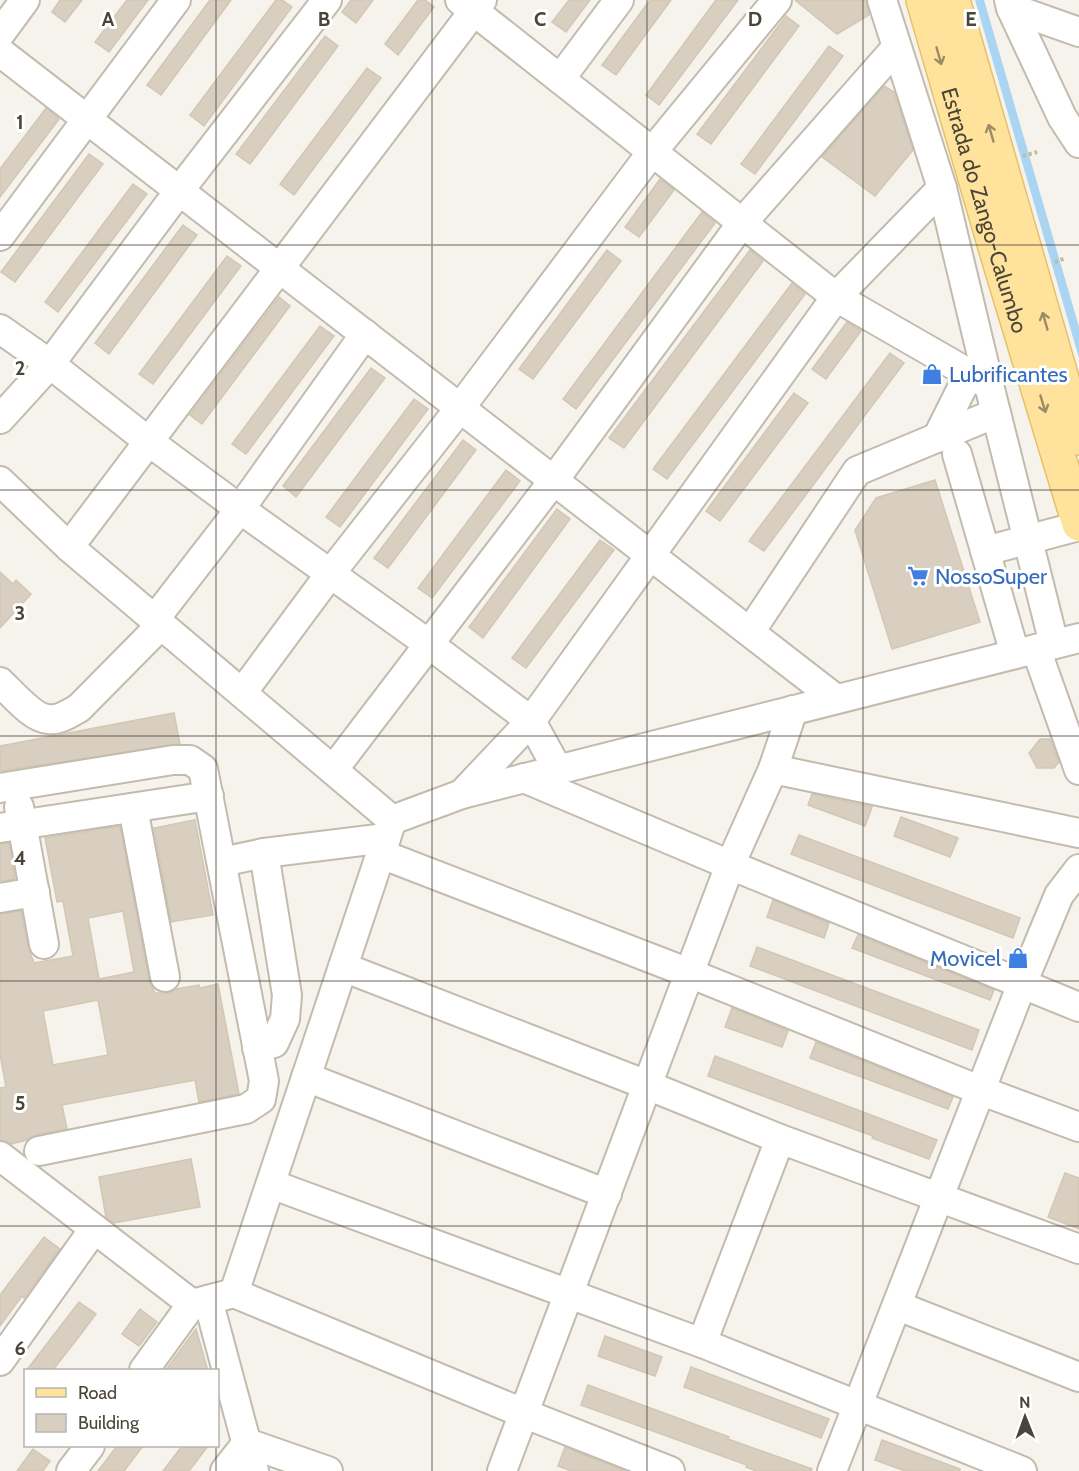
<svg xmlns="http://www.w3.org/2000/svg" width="1079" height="1471" font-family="Cabin,sans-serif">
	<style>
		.water { fill: #a9d4f2 }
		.building { fill: #d8cfc1; stroke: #d3c7b4; stroke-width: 1.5; fill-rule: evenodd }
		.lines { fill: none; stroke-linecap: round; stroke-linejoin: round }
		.minor-casing { stroke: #c2bbae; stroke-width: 32 }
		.major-casing { stroke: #e6c16a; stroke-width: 36 }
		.path { stroke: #c4b79f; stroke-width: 4; stroke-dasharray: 3 3; stroke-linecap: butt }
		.minor { stroke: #fff; stroke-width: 28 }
		.major { stroke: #ffe39c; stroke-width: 33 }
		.oneway { stroke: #9c8c66 }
		.grid { fill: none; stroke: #4b4439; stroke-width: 1.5; stroke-opacity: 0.55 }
		.labels { text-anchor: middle; stroke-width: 6; stroke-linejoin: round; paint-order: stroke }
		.street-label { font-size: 22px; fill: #4b4439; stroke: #fff }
		.shop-label { font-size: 22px; fill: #366cbe; stroke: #fff; text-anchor: start }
		.grid-label { font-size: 20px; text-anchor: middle; font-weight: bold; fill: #4b4439; stroke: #fff; stroke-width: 6; stroke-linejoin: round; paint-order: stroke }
	</style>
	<rect width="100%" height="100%" fill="#f6f3ec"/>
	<polygon class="water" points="975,0 984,0 1079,327 1079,358"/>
	<g class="building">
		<polygon points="60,0 82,0 65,22 52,12"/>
		<polygon points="127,0 148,0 109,52 95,42"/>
		<polygon points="210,0 231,0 161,95 147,85"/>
		<polygon points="276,0 282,0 292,7 204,126 190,115"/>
		<polygon points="351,0 373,0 356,23 342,12"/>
		<polygon points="418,0 425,0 434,7 398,55 385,44"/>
		<polygon points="569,0 590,0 566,32 552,22"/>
		<polygon points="650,0 671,0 616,75 602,65"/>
		<polygon points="716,0 738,0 659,105 646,95"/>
		<polygon points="795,0 866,0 869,15 837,34"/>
		<polygon points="786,16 799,26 711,144 697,134"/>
		<polygon points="325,36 338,46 250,164 236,154"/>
		<polygon points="829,46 843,56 755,174 741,164"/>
		<polygon points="367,68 381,78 294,195 280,184"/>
		<polygon points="884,86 894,92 913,150 875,196 822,157"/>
		<polygon points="46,108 59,119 0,197 0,169"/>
		<polygon points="89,154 103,164 15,282 1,272"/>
		<polygon points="660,179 674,190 639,237 625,227"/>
		<polygon points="133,184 147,194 58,312 45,302"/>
		<polygon points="702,212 715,223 576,409 563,399"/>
		<polygon points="183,225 197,235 109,354 95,343"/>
		<polygon points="607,250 621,261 533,379 519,369"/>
		<polygon points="750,250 763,261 624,448 609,438"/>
		<polygon points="227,256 241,266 153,384 139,374"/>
		<polygon points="792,283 805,294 667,479 653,469"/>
		<polygon points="279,297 290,306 202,424 190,415"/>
		<polygon points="847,322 861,331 826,379 812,369"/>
		<polygon points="320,326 334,336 246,454 232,444"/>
		<polygon points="890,353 904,363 764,551 749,541"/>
		<polygon points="371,368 385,378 296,497 283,486"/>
		<polygon points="794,393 808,403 720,521 706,511"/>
		<polygon points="414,399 428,409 340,527 326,517"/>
		<polygon points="463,440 476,450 388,568 374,558"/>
		<polygon points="506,470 520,481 432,598 418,588"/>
		<polygon points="935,480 980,622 892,649 855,530 876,498"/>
		<polygon points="557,509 570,519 483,638 469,627"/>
		<polygon points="600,540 614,550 526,668 512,658"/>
		<polygon points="0,572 13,584 16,580 31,594 0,628"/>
		<polygon points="174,713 180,744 0,771 0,746"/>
		<polygon points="1040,739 1050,739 1059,762 1054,768 1037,768 1029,753"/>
		<polygon points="812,794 872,807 865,826 808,805"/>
		<polygon points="901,817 958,838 950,857 894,836"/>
		<polygon points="195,820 213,915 171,922 154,828"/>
		<path d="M120,826L149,981L155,993H169L176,989L199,985L200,988L218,984L239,1094L199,1102L195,1080L62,1105L67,1129L36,1135L27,1140L11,1144L0,1140V1088L6,1087L0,1054V914L21,911L28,947L34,963L73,956L63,901L57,902L45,838ZM123,911L134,972L99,979L88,918ZM98,1000L108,1055L53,1065L43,1011Z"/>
		<polygon points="799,835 1020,918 1013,938 791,854"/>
		<polygon points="9,843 15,879 0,881 0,844"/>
		<polygon points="773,900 829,923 824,938 767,917"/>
		<polygon points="858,935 994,990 990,1000 852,948"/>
		<polygon points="757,947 979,1030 972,1050 750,966"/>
		<polygon points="732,1008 788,1031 782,1047 725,1027"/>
		<polygon points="816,1042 953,1097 948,1109 810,1058"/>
		<polygon points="715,1056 937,1140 929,1159 872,1138 873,1136 708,1076"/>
		<polygon points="191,1159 200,1207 114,1223 106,1217 99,1177"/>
		<polygon points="1065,1173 1079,1178 1079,1229 1048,1217"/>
		<polygon points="44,1237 60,1249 24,1298 22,1296 0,1326 0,1295"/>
		<polygon points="79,1302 96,1314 78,1338 52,1371 26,1371"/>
		<polygon points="140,1309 157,1322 139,1346 122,1334"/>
		<polygon points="196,1329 208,1371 165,1371"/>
		<polygon points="605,1336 662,1357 655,1376 598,1356"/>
		<polygon points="691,1367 829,1419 821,1438 684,1387"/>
		<polygon points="588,1385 729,1437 728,1439 812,1469 811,1471 756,1471 746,1467 747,1465 581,1405"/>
		<polygon points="882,1440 960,1469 960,1471 905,1471 875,1460"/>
		<polygon points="117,1446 143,1446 124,1471 98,1471"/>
		<polygon points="182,1446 208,1446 189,1471 163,1471"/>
		<polygon points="565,1447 625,1471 571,1471 558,1466"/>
		<polygon points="33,1449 50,1461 43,1471 17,1471"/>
	</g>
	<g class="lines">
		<defs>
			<g id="minor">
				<polyline points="460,0 836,297 989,385"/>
				<polyline points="882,0 942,188 989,385 1054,644"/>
				<polyline points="1009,0 1011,8 1079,32"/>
				<polyline points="1011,8 1062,117 1079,143"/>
				<polyline points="0,34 25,0"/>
				<polyline points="0,52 836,699"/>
				<polyline points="560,79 619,0"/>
				<polyline points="0,236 176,0"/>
				<polyline points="0,329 50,364 148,441 240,509 430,645 531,721 558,770"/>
				<polyline points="0,419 50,364 179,191 327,0"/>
				<polyline points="937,438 969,374"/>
				<polyline points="957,454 1015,654"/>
				<polyline points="0,481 69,547 392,820"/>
				<polyline points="69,547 482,0"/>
				<polyline points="985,551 1079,526"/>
				<polyline points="154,620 240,509 365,334"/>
				<polyline points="750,632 857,471 996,413"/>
				<polyline points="1036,649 1079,770"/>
				<path d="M0,682C12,693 32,718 48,719C59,721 70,713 79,708L161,625"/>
				<polyline points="242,693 330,574 460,408 652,152 777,0"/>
				<polyline points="773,769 1079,833"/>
				<polyline points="333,770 554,480 742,223 896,48"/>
				<polyline points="524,778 730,865 1079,1007"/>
				<polyline points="0,788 173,760 190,760 203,769 264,1081 261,1099 246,1109 39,1151"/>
				<polyline points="462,794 531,721 836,297 942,188"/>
				<polyline points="19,807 44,944"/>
				<polyline points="133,808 165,977"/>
				<polyline points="392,820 462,794 1079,638"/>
				<polyline points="0,828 209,796"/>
				<polyline points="381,854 689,973 982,1091 1079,1127"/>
				<polyline points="222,862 264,853 386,838"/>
				<polyline points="0,898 35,892"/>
				<polyline points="343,967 647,1085 780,1139 1079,1249"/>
				<polyline points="257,1048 274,1043 285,1019 287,995 264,853"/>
				<polyline points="306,1077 607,1194"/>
				<polyline points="0,1156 192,1304 234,1293 392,820"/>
				<polyline points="271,1184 702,1343 1022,1471"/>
				<polyline points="234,1293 523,1413 670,1471"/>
				<polyline points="208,1300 254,1471"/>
				<polyline points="898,1306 1079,1377"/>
				<polyline points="702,1343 780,1139"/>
				<polyline points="0,1361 94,1229"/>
				<polyline points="144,1370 192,1304"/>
				<polyline points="71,1471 90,1446"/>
				<polyline points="225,1471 247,1443 328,1471"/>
				<polyline points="502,1471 730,865 773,769 793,710"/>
				<polyline points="832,1471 1022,984 1059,895 1079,869"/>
			</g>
			<g id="major">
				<path id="s1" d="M923,0L1001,267L1079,524"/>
				<polyline points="953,0 1079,438"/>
			</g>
		</defs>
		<use href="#minor" class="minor-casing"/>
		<use href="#major" class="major-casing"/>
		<g class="path">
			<polyline points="1023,156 1037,152"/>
			<polyline points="1055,262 1066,258"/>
		</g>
		<use href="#minor" class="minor"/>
		<use href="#major" class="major"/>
	</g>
	<defs><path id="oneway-shaft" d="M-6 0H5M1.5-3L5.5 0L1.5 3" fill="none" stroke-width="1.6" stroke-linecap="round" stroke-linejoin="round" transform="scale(1.5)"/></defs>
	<g class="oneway">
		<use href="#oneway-shaft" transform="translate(939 56) rotate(74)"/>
		<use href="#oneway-shaft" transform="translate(991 133) rotate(-106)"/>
		<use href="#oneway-shaft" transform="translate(1045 321) rotate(-106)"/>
		<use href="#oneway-shaft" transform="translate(1043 404) rotate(73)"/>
	</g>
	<path class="grid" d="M216,0V1370M432,0V1471M647,0V1471M863,0V1471M0,245H1079M0,490H1079M0,736H1079M0,981H1079M0,1226H1079M216,1446V1471"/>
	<defs>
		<symbol id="shop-bare" viewBox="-9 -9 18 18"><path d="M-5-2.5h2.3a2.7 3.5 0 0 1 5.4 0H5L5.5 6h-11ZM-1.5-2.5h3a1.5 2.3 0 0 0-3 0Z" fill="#3f7fe0" stroke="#fff" stroke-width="2.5" paint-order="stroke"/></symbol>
		<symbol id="supermarket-bare" viewBox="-9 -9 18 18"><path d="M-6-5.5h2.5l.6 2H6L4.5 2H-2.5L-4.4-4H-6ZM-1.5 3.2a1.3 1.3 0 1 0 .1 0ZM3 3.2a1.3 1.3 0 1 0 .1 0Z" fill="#3f7fe0" stroke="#fff" stroke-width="2.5" paint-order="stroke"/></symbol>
	</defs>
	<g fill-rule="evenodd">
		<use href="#shop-bare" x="917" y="359" width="30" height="30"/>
		<use href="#supermarket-bare" x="903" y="561" width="30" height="30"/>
		<use href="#shop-bare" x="1003" y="943" width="30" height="30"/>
	</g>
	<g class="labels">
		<g class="street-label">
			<text dy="8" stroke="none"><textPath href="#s1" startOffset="219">Estrada do Zango-Calumbo</textPath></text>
		</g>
		<g class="shop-label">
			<text x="949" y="382">Lubrificantes</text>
			<text x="935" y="584">NossoSuper</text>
			<text x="1001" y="966" text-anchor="end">Movicel</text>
		</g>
	</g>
	<g class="grid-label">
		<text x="108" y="26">A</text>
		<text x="324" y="26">B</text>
		<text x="540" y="26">C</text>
		<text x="755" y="26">D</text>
		<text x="971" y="26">E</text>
		<text x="20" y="129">1</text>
		<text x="20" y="375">2</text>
		<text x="20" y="620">3</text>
		<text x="20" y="865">4</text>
		<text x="20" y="1110">5</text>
		<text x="20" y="1355">6</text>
	</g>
	<rect x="24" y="1369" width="195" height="78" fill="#ffffff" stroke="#b7b4b0" stroke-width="1.5"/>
	<rect x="36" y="1388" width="30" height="9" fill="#ffe39c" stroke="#b7b4b0" stroke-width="1.5"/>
	<text x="78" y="1399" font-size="18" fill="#4b4439">Road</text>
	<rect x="36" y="1414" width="30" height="18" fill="#d8cfc1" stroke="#b7b4b0" stroke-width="1.5"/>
	<text x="78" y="1429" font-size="18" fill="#4b4439">Building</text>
	<g transform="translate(1025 1417) rotate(359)" stroke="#ffffff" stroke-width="4.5" paint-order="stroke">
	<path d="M0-4.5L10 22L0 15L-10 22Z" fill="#4b4439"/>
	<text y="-9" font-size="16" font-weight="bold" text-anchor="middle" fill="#4b4439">N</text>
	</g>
</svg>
